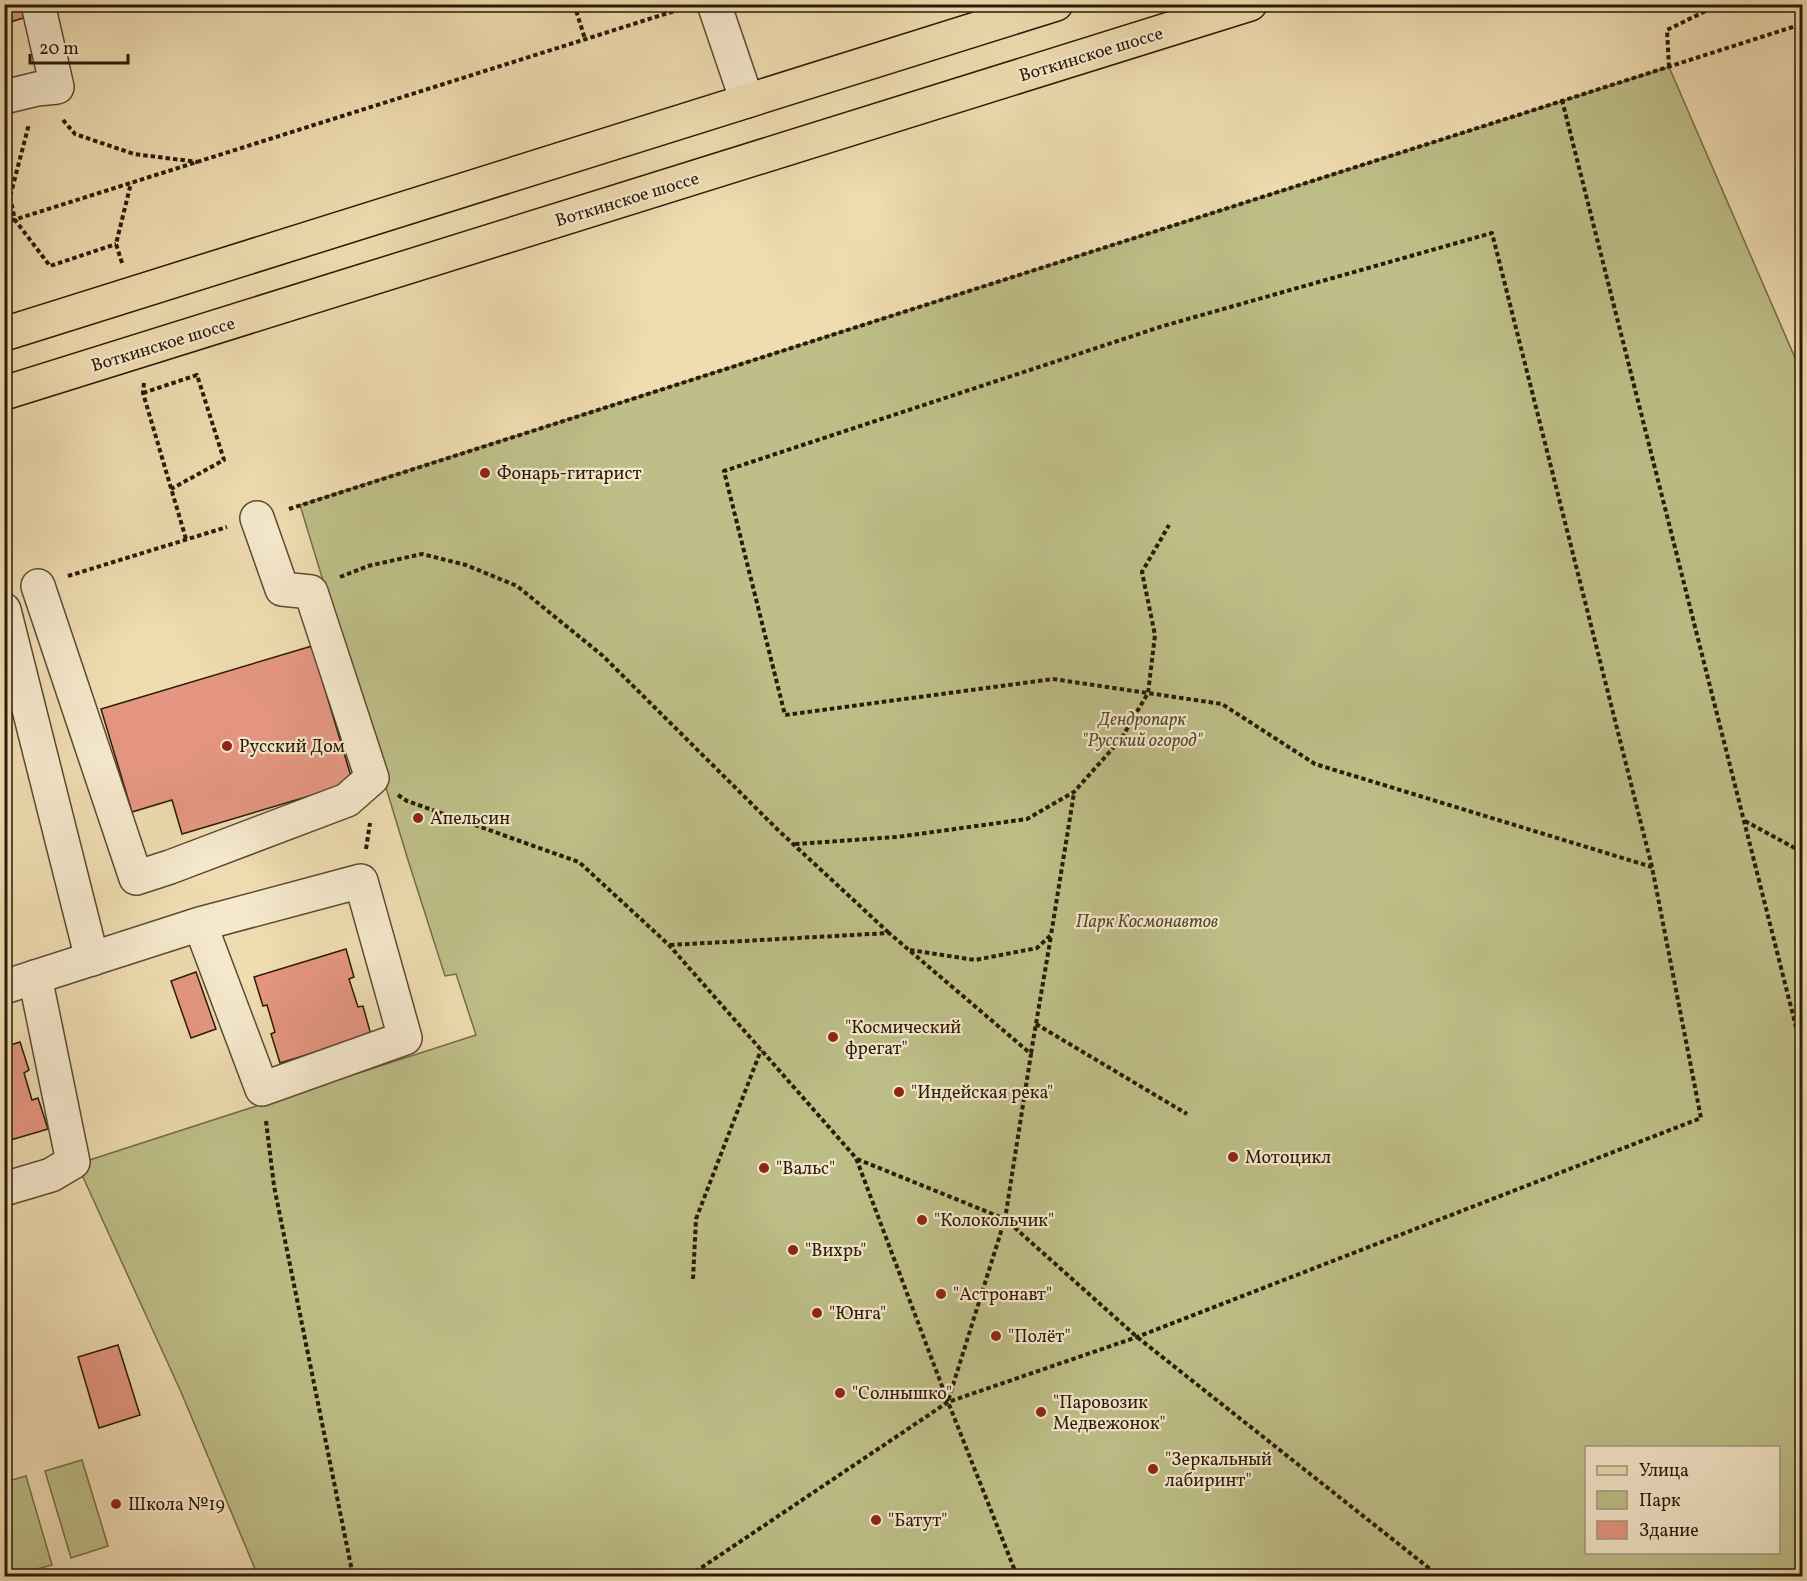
<svg xmlns="http://www.w3.org/2000/svg" width="1807" height="1581" font-family="Vollkorn,serif">
	<style>
		.green { fill: #bebf88; stroke: #746c48; stroke-width: 1.5; fill-rule: evenodd }
		.building { fill: #e59682; stroke: #291a08; stroke-width: 1.5 }
		.lines { fill: none; stroke-linecap: round; stroke-linejoin: round }
		.minor-casing { stroke: #5a4a32; stroke-width: 36 }
		.major-casing { stroke: #291a08; stroke-width: 36 }
		.path { stroke: #291a08; stroke-width: 4; stroke-dasharray: 4.5 3; stroke-linecap: butt }
		.minor { stroke: #f5e8cc; stroke-width: 33 }
		.major { stroke: #efdcb1; stroke-width: 33 }
		.poi-dot { fill: #8f2418; stroke: #f5e8cc; stroke-width: 2 }
		.labels { text-anchor: middle; stroke-width: 4.5; stroke-linejoin: round; paint-order: stroke }
		.street-label { font-size: 18px; fill: #291a08; stroke: #f5e8cc }
		.poi-label { font-size: 18px; fill: #291a08; stroke: #f5e8cc; text-anchor: start }
		.park-label { font-size: 18px; font-style: italic; fill: #564c2e; stroke: #f5e8cc }
	</style>
	<rect width="100%" height="100%" fill="#efdcb1"/>
	<filter id="stains"><feTurbulence type="fractalNoise" baseFrequency=".00333" numOctaves="4"/><feColorMatrix values="0 0 0 0 .2 0 0 0 0 .09 0 0 0 0 .02 0 0 0 .5 -.17"/></filter>
	<radialGradient id="worn" r=".72"><stop offset=".6" stop-color="#630" stop-opacity="0"/><stop offset="1" stop-color="#630" stop-opacity=".3"/></radialGradient>
	<g class="green">
		<path d="M1669,67L1802,374V1576H258L181,1392L77,1164L476,1035L456,974L445,976L408,860L300,505ZM1586,1448H1778V1552H1586Z"/>
		<polygon points="82,1460 108,1546 71,1558 45,1471"/>
		<polygon points="26,1476 52,1565 11,1576 5,1576 5,1482"/>
	</g>
	<g class="building">
		<polygon points="4,4 26,4 30,16 4,24"/>
		<polygon points="312,646 353,783 182,834 172,800 132,812 101,709"/>
		<polygon points="346,949 354,977 349,979 358,1007 363,1006 371,1035 280,1063 271,1034 275,1032 267,1005 263,1006 254,977"/>
		<polygon points="196,972 216,1029 191,1038 171,981"/>
		<polygon points="20,1042 29,1070 24,1073 32,1100 38,1098 48,1129 4,1142 4,1047"/>
		<polygon points="118,1345 140,1415 99,1428 78,1357"/>
	</g>
	<g class="lines">
		<defs>
			<g id="minor">
				<polyline points="714,4 747,101"/>
				<polyline points="4,97 37,89 57,87 38,4"/>
				<polyline points="38,586 136,878 170,867 347,800 372,778 311,592 282,589 257,518"/>
				<polyline points="4,610 92,959"/>
				<polyline points="4,987 200,924 361,881 405,1038 262,1089 200,924"/>
				<polyline points="4,1189 51,1175 73,1162 35,977"/>
			</g>
			<g id="major">
				<polyline points="4,334 1056,4"/>
				<polyline points="4,393 1250,4"/>
			</g>
		</defs>
		<use href="#minor" class="minor-casing"/>
		<use href="#major" class="major-casing"/>
		<g class="path">
			<polyline points="574,4 585,39"/>
			<polyline points="1669,67 1667,30 1720,4"/>
			<polyline points="1562,100 1797,1031 1802,1057"/>
			<polyline points="63,120 75,134 134,154 198,162"/>
			<polyline points="4,183 10,197 15,220 50,266 116,244"/>
			<polyline points="4,195 10,197 29,124"/>
			<polyline points="4,223 684,8"/>
			<polyline points="122,263 116,244 131,183"/>
			<polyline points="144,383 143,393 186,539"/>
			<polyline points="143,393 197,375 224,460 171,489"/>
			<polyline points="289,509 1802,24"/>
			<polyline points="68,576 227,527"/>
			<polyline points="340,577 368,566 422,554 466,565 517,586 603,656 778,830 889,933"/>
			<polyline points="398,795 407,801 579,862 669,945 856,1158 948,1402 1017,1576"/>
			<polyline points="1745,821 1802,852"/>
			<polyline points="795,844 897,837 1027,819 1074,792 1121,739 1148,693 1155,635 1142,572 1169,525"/>
			<polyline points="366,849 370,823"/>
			<polyline points="670,945 889,933 1031,1054 1005,1219 948,1401"/>
			<polyline points="910,950 975,960 1037,948 1051,935 1074,793"/>
			<polyline points="1036,1024 1187,1114"/>
			<polyline points="1031,1053 1051,936"/>
			<polyline points="266,1121 274,1186 353,1576"/>
			<polyline points="857,1159 1005,1219 1137,1337 1439,1576"/>
			<polyline points="693,1279 696,1219 761,1050"/>
			<polyline points="689,1576 948,1402 1137,1337 1701,1118 1652,867 1492,233 1163,326 724,471 785,715 1053,679 1222,704 1315,764 1652,867"/>
		</g>
		<use href="#minor" class="minor"/>
		<use href="#major" class="major"/>
	</g>
	<g class="poi-dot">
		<circle cx="485" cy="473" r="6"/>
		<circle cx="227" cy="746" r="6"/>
		<circle cx="418" cy="818" r="6"/>
		<circle cx="833" cy="1037" r="6"/>
		<circle cx="899" cy="1092" r="6"/>
		<circle cx="1233" cy="1157" r="6"/>
		<circle cx="764" cy="1168" r="6"/>
		<circle cx="922" cy="1220" r="6"/>
		<circle cx="793" cy="1250" r="6"/>
		<circle cx="941" cy="1294" r="6"/>
		<circle cx="817" cy="1313" r="6"/>
		<circle cx="996" cy="1336" r="6"/>
		<circle cx="840" cy="1393" r="6"/>
		<circle cx="1041" cy="1412" r="6"/>
		<circle cx="1153" cy="1469" r="6"/>
		<circle cx="116" cy="1504" r="6"/>
		<circle cx="876" cy="1520" r="6"/>
	</g>
	<g class="labels">
		<g class="street-label">
			<text transform="translate(1091 54) rotate(-17)" y="6">Воткинское шоссе</text>
			<text transform="translate(627 199) rotate(-17)" y="6">Воткинское шоссе</text>
			<text transform="translate(163 344) rotate(-17)" y="6">Воткинское шоссе</text>
		</g>
		<g class="poi-label">
			<text x="497" y="479">Фонарь-гитарист</text>
			<text x="239" y="752">Русский Дом</text>
			<text x="430" y="824">Апельсин</text>
			<text x="845" y="1033">"Космический<tspan x="845" dy="21">фрегат"</tspan></text>
			<text x="911" y="1098">"Индейская река"</text>
			<text x="1245" y="1163">Мотоцикл</text>
			<text x="776" y="1174">"Вальс"</text>
			<text x="934" y="1226">"Колокольчик"</text>
			<text x="805" y="1256">"Вихрь"</text>
			<text x="953" y="1300">"Астронавт"</text>
			<text x="829" y="1319">"Юнга"</text>
			<text x="1008" y="1342">"Полёт"</text>
			<text x="852" y="1399">"Солнышко"</text>
			<text x="1053" y="1408">"Паровозик<tspan x="1053" dy="21">Медвежонок"</tspan></text>
			<text x="1165" y="1465">"Зеркальный<tspan x="1165" dy="21">лабиринт"</tspan></text>
			<text x="128" y="1510">Школа №19</text>
			<text x="888" y="1526">"Батут"</text>
		</g>
		<g class="park-label">
			<text x="1142" y="725">Дендропарк<tspan x="1142" dy="21">"Русский огород"</tspan></text>
			<text x="1147" y="927">Парк Космонавтов</text>
		</g>
	</g>
	<rect width="1807" height="1581" fill="none" stroke="#efdcb1" stroke-width="24"/>
	<rect x="6" y="6" width="1795" height="1569" fill="none" stroke="#291a08" stroke-width="3"/>
	<rect x="12" y="12" width="1783" height="1557" fill="none" stroke="#291a08" stroke-width="1.5"/>
	<rect x="1585" y="1446" width="195" height="108" fill="#f5e8cc" stroke="#a3967e" stroke-width="1.5"/>
	<rect x="1597" y="1466" width="30" height="9" fill="#efdcb1" stroke="#a3967e" stroke-width="1.5"/>
	<text x="1639" y="1476" font-size="18" fill="#291a08">Улица</text>
	<rect x="1597" y="1491" width="30" height="18" fill="#bebf88" stroke="#a3967e" stroke-width="1.5"/>
	<text x="1639" y="1506" font-size="18" fill="#291a08">Парк</text>
	<rect x="1597" y="1521" width="30" height="18" fill="#e59682" stroke="#a3967e" stroke-width="1.5"/>
	<text x="1639" y="1536" font-size="18" fill="#291a08">Здание</text>
	<path d="M30 54v9h98v-9" fill="none" stroke="#291a08" stroke-width="3"/>
	<text x="39" y="54" font-size="18" fill="#291a08" stroke="#f5e8cc" stroke-width="4.5" paint-order="stroke">20 m</text>
	<rect width="100%" height="100%" filter="url(#stains)"/>
	<rect width="100%" height="100%" fill="url(#worn)"/>
</svg>
